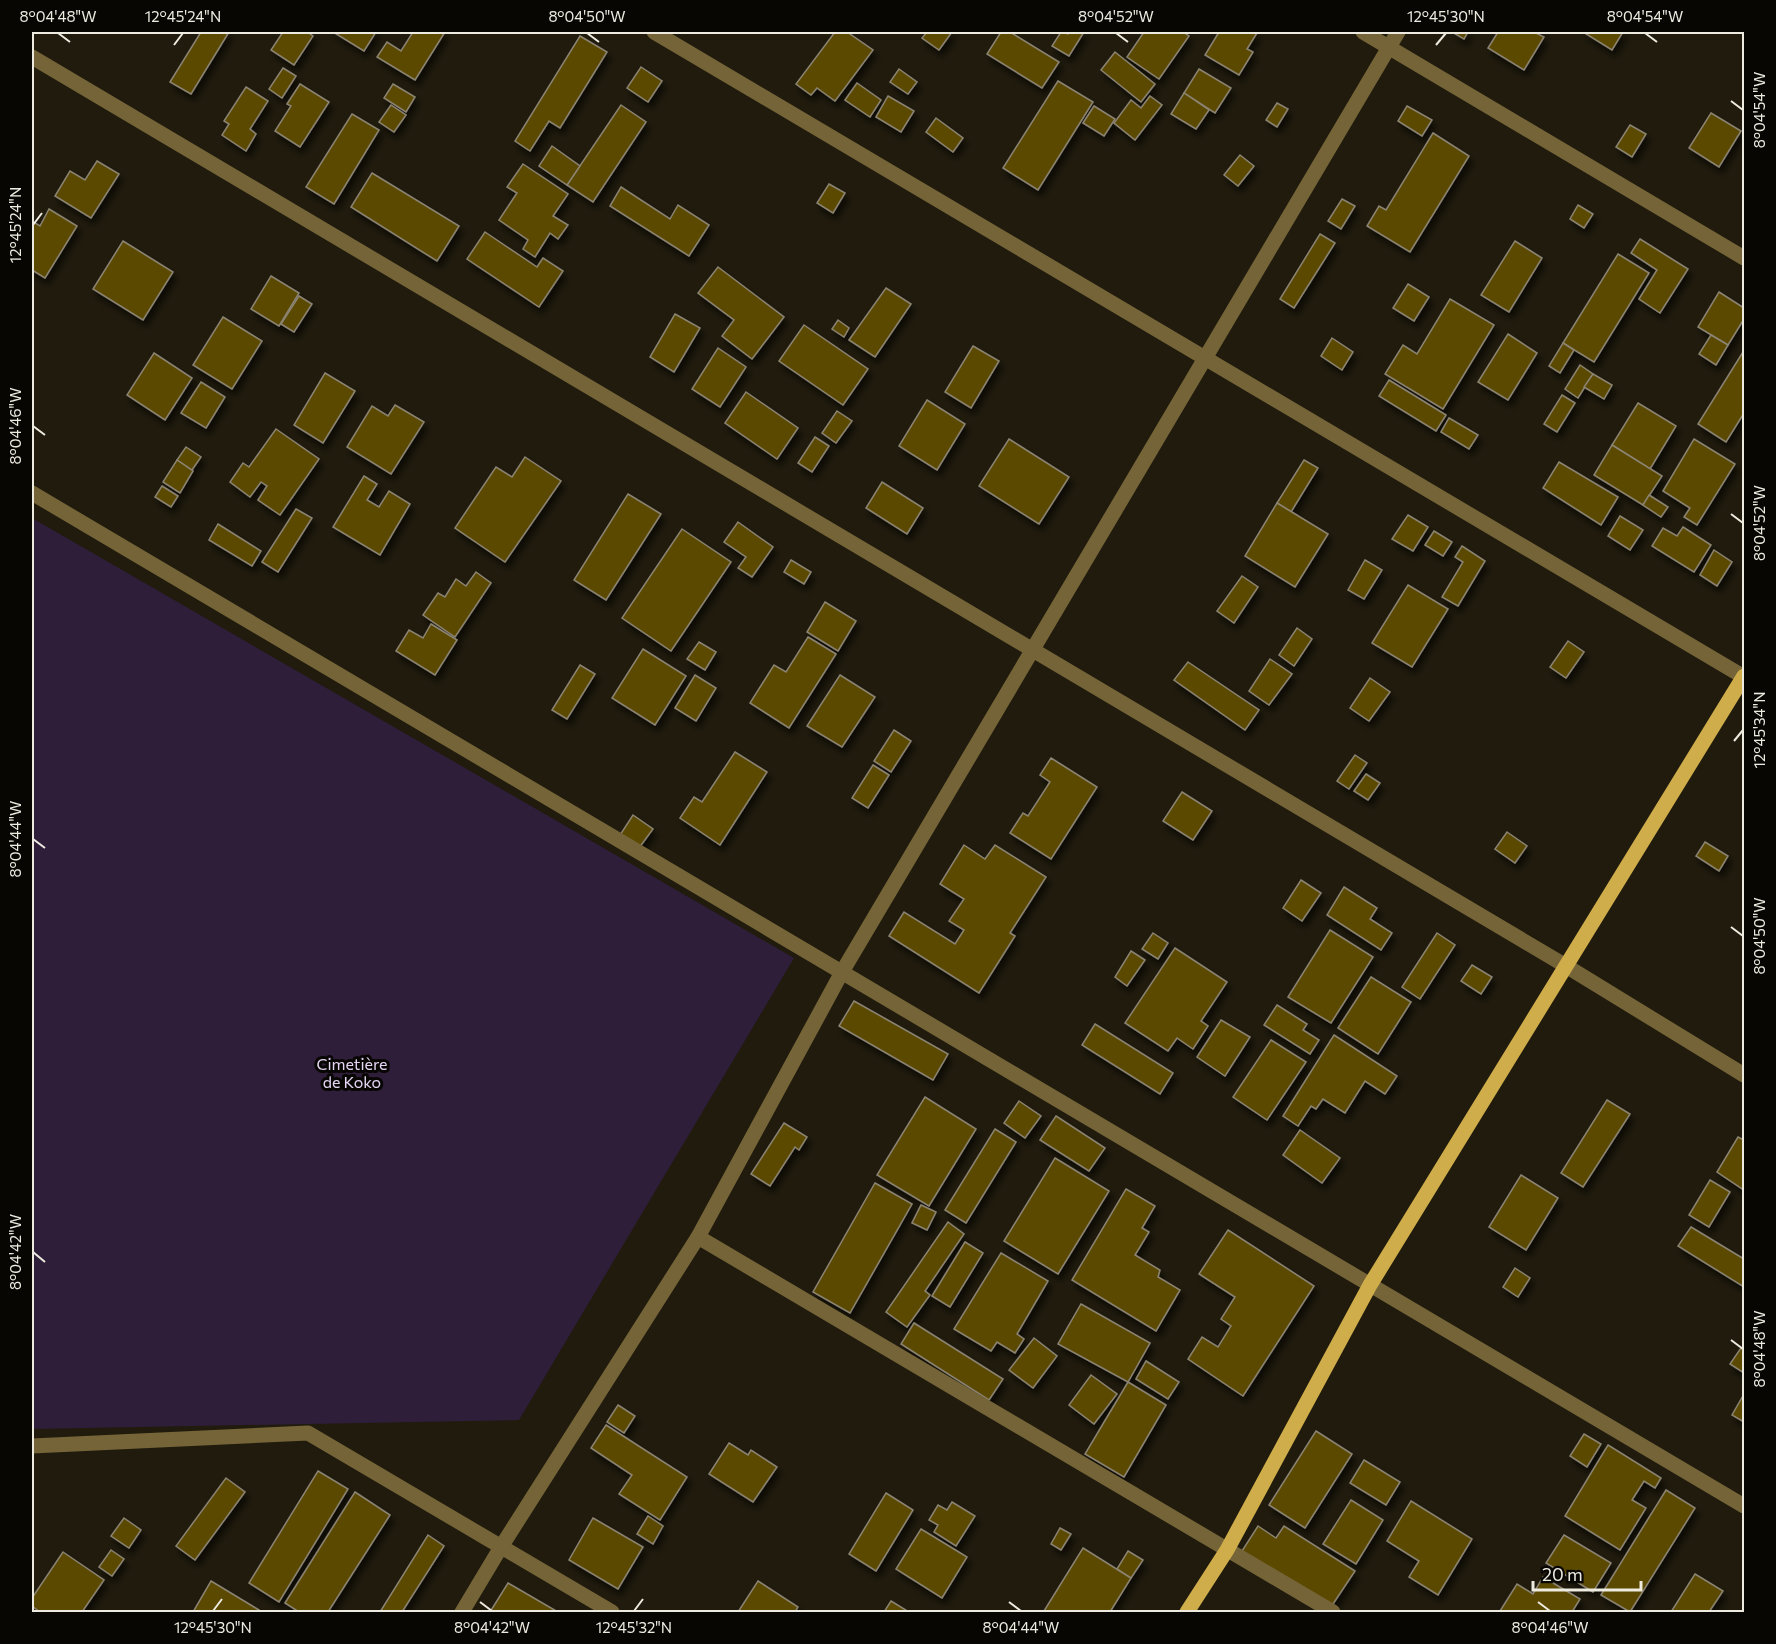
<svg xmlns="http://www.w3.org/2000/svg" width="1776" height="1644" font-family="Commissioner,sans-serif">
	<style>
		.green { fill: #2e1e3a }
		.building { fill: #5c4800; stroke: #8b8473; stroke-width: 1.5; filter: url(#shadow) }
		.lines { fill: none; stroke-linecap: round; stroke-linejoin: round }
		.minor { stroke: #746438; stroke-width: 15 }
		.major { stroke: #cfad4b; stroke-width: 15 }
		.ticks { fill: none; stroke: #edeae0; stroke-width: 2 }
		.labels { text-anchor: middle; stroke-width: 6; stroke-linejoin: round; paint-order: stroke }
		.park-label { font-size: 16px; fill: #e6d6f5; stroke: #080603 }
		.neatline { fill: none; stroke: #edeae0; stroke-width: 2 }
		.ticks-label { font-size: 15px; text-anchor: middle; fill: #edeae0 }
	</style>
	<defs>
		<filter id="shadow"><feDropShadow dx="3.5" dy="6" stdDeviation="3" flood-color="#0009"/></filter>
	</defs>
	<rect width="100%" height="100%" fill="#201b0d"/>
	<polygon class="green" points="32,518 794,958 519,1420 32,1429"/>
	<g class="building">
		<polygon points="201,32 229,32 191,94 170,82"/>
		<polygon points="283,32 307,32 313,36 294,65 271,50"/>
		<polygon points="333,32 376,32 364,51"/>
		<polygon points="413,32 445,32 415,80 377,57 387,42 401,51"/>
		<polygon points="835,32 847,32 873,50 835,101 817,88 811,95 796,84"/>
		<polygon points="927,32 952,32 939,50 922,38"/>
		<polygon points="1001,32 1010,32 1059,62 1042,88 987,54"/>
		<polygon points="1061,32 1068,34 1070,32 1084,32 1069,56 1052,46"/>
		<polygon points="1144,32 1183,32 1189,36 1159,79 1127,57"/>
		<polygon points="1219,32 1257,33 1247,49 1253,52 1239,75 1205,55"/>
		<polygon points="1452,32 1468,32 1464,39"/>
		<polygon points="1498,32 1534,32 1544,37 1524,70 1488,48"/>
		<polygon points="1583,32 1623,32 1612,50"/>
		<polygon points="580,36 607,52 560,128 549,121 530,151 515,141"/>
		<polygon points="1115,52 1155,84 1141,102 1101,70"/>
		<polygon points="641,67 662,81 648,102 627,88"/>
		<polygon points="283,68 296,76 282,98 269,89"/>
		<polygon points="899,69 917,82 908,94 890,82"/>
		<polygon points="1199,69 1231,88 1215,113 1184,93"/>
		<polygon points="1058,81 1093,102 1038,190 1003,168"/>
		<polygon points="857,83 881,100 870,117 845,100"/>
		<polygon points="300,84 329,102 300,147 275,131 291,106 287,104"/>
		<polygon points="393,84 415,97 406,112 384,98"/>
		<polygon points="246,87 268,101 250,129 256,134 246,151 222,135 229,124 224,121"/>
		<polygon points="1184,93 1209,110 1196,129 1171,114"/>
		<polygon points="888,96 914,111 901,132 876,117"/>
		<polygon points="1150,96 1162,105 1135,140 1114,123 1131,100 1141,108"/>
		<polygon points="1277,103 1288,109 1277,127 1266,120"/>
		<polygon points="391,105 406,115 394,132 379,122"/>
		<polygon points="621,105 646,122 593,202 567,185"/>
		<polygon points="1094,106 1115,119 1104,136 1083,123"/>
		<polygon points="1407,106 1432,120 1422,136 1398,121"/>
		<polygon points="1711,113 1741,131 1719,167 1689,148"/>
		<polygon points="352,114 379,130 334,204 306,187"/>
		<polygon points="936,118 963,138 953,152 926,132"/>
		<polygon points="1630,125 1646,134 1632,157 1616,147"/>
		<polygon points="1433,133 1469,156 1410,252 1367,226 1379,206 1386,210"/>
		<polygon points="552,146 580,166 567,185 539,166"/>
		<polygon points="1240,155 1254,166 1238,186 1224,175"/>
		<polygon points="97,161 119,174 91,218 55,196 70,171 85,180"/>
		<polygon points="523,164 568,194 553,216 568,225 558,239 550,233 535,257 523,249 528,240 499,220 517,193 507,187"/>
		<polygon points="372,173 459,226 437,261 351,207"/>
		<polygon points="829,184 845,193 833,213 817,203"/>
		<polygon points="621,187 670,219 678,205 709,225 689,256 610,206"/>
		<polygon points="1342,199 1355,206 1341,229 1328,221"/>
		<polygon points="1578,205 1593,214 1584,228 1570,219"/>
		<polygon points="49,209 77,226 45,278 32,270 32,221 40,226"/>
		<polygon points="485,232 537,267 543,258 563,271 539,307 467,259"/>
		<polygon points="1320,234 1335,243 1294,308 1280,299"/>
		<polygon points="1640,239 1688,269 1660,313 1639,299 1657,270 1631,253"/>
		<polygon points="123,241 173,272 143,320 93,289"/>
		<polygon points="1515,241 1542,258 1509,312 1481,295"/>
		<polygon points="1618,254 1649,273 1594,362 1563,343"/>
		<polygon points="718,267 784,317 752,359 722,336 734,320 698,293"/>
		<polygon points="271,276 299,293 279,326 251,309"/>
		<polygon points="1408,284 1429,297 1414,321 1393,308"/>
		<polygon points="886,288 911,304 875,357 849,340"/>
		<polygon points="1719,292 1744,308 1744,319 1728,345 1698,327"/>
		<polygon points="299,296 312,304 294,332 281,324"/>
		<polygon points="1450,299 1494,325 1443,409 1385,374 1403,345 1417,354"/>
		<polygon points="675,314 700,328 674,372 650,357"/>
		<polygon points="223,317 262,341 232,389 193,365"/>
		<polygon points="838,320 849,328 844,337 832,329"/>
		<polygon points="804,325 868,369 843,405 779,361"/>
		<polygon points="1508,334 1537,353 1508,400 1478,382"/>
		<polygon points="1711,335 1728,345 1716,365 1699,354"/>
		<polygon points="1332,338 1353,352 1342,370 1321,356"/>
		<polygon points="1563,343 1574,350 1560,373 1549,366"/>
		<polygon points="973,346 999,361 971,408 945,392"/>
		<polygon points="718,348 746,367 720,407 692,389"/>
		<polygon points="1743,352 1744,353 1744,413 1726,442 1698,424"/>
		<polygon points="154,353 192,378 165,420 127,395"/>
		<polygon points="1580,365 1593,374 1578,398 1565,389"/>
		<polygon points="325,373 355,391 323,443 294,425"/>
		<polygon points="1593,374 1612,385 1604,399 1584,387"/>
		<polygon points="1389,380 1446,415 1436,431 1379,396"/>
		<polygon points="201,382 225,397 206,428 181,413"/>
		<polygon points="746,392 798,428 777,459 725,423"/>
		<polygon points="1562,395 1575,403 1557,432 1544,424"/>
		<polygon points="927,400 965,424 937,470 899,446"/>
		<polygon points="1638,403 1676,426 1650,469 1612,445"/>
		<polygon points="395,405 424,422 391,474 347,447 372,406 388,416"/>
		<polygon points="837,411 852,421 836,443 822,433"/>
		<polygon points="1449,418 1478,435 1469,449 1441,432"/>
		<polygon points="276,429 319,459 280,515 258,500 267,486 261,482 250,497 230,482 243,463 249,467"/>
		<polygon points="815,437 829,446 812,472 798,463"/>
		<polygon points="1009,439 1069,477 1039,524 979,486"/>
		<polygon points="1694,439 1735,464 1697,525 1684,517 1690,508 1663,491"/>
		<polygon points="1612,445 1662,476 1643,505 1594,475"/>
		<polygon points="186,447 201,457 192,470 177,460"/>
		<polygon points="525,457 561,481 505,562 455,528 496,467 512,477"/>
		<polygon points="177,460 193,471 180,493 163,482"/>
		<polygon points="1304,460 1318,468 1291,512 1277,503"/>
		<polygon points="1559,462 1618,497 1601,525 1543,488"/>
		<polygon points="364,476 377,484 367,500 379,507 389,491 410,504 380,555 333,527"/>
		<polygon points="882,482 923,508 907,534 866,508"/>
		<polygon points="162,486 178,496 171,507 155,497"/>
		<polygon points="628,494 661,514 606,600 574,580"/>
		<polygon points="1649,495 1668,507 1661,517 1643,505"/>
		<polygon points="1277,503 1328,534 1295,587 1245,556"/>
		<polygon points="296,509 312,518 278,572 262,562"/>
		<polygon points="1408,515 1428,527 1413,551 1392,539"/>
		<polygon points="1620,516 1643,530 1630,550 1608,536"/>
		<polygon points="738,522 773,547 752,577 738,568 746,557 724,542"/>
		<polygon points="218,524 261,551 252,566 209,540"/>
		<polygon points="1683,527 1711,545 1694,572 1652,546 1663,528 1677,536"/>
		<polygon points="682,529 731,562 671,651 622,618"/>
		<polygon points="1434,531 1452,542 1443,556 1425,545"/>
		<polygon points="1462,546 1485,561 1458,606 1442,597 1463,562 1455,557"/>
		<polygon points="1714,550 1732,562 1717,586 1700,575"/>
		<polygon points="791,560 811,572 804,584 784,572"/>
		<polygon points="1365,560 1382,570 1364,599 1348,590"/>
		<polygon points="476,572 491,583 455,637 423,615 438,593 445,597 456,579 466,586"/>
		<polygon points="1242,576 1258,587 1234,623 1217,611"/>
		<polygon points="1408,585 1448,609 1412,667 1372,643"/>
		<polygon points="825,602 856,621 838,651 807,632"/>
		<polygon points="431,624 457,640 435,675 396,651 409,630 423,638"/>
		<polygon points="1297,628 1312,639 1294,666 1279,655"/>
		<polygon points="808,637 836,654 789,728 750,703 774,665 786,672"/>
		<polygon points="1568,641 1584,652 1566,678 1550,667"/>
		<polygon points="699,642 716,652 705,670 687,659"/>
		<polygon points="643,649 686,676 655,725 612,698"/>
		<polygon points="1270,659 1292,674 1269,705 1249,691"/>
		<polygon points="1188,662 1259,710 1245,730 1174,680"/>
		<polygon points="580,665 595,674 567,719 552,710"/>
		<polygon points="695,675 716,688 696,721 675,708"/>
		<polygon points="840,675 875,697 842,747 807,726"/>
		<polygon points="1370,678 1390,692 1369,721 1350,708"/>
		<polygon points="894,730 911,741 891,772 874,761"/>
		<polygon points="735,752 767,772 720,845 680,818 694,797 702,802"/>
		<polygon points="1355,755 1367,763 1349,789 1337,781"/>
		<polygon points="1051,758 1097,787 1051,859 1010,833 1023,813 1028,816 1050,782 1040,775"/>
		<polygon points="873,765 889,775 868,808 852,798"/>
		<polygon points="1366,774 1380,783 1368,800 1354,791"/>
		<polygon points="1182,792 1212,811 1193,840 1163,821"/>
		<polygon points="633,815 653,829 639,848 620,835"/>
		<polygon points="1507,832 1527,846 1515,863 1495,849"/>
		<polygon points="1705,842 1728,856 1719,871 1696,856"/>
		<polygon points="964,845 985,859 995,845 1046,877 1010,933 1015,936 979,993 889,936 904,912 955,944 964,930 949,921 964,899 940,884"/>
		<polygon points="1301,880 1321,893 1302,921 1283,908"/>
		<polygon points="1344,887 1377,908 1370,919 1392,933 1381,950 1327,915"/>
		<polygon points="1330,930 1373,957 1331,1023 1288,997"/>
		<polygon points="1153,933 1168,943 1158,959 1142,949"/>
		<polygon points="1437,933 1455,945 1420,999 1402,987"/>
		<polygon points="1175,948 1227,982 1201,1021 1208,1026 1193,1049 1177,1038 1168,1051 1125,1023"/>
		<polygon points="1131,951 1145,960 1127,986 1115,977"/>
		<polygon points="1472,965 1492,977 1481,994 1461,981"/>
		<polygon points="1371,977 1411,1002 1378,1054 1338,1028"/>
		<polygon points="854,1001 948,1054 933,1080 839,1026"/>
		<polygon points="1277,1005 1307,1024 1303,1030 1319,1040 1310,1054 1264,1025"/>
		<polygon points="1221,1020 1250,1037 1225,1076 1197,1057"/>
		<polygon points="1095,1024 1173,1073 1160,1094 1082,1045"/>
		<polygon points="1334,1035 1397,1076 1385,1094 1365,1081 1345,1113 1323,1099 1316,1109 1311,1106 1298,1126 1283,1116"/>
		<polygon points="1271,1040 1306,1062 1267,1120 1233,1097"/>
		<polygon points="925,1097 976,1129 929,1206 877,1175"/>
		<polygon points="1607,1100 1630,1114 1583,1187 1561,1173"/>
		<polygon points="1019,1101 1041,1116 1025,1138 1004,1123"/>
		<polygon points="1056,1116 1105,1148 1089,1171 1040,1140"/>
		<polygon points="784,1123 807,1137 799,1150 795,1147 770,1186 751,1174"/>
		<polygon points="995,1129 1016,1142 966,1223 945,1210"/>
		<polygon points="1300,1130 1340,1158 1322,1183 1283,1155"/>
		<polygon points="1738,1137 1744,1140 1744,1190 1717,1172"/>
		<polygon points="1055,1158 1109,1191 1058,1274 1004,1241"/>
		<polygon points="1521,1175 1558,1198 1526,1250 1489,1227"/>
		<polygon points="1710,1180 1730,1192 1709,1227 1689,1215"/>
		<polygon points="875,1183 912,1204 850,1313 813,1292"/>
		<polygon points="1126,1189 1155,1206 1142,1228 1149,1232 1135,1255 1160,1270 1158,1277 1180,1290 1156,1331 1072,1280"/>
		<polygon points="921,1205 936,1212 927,1230 912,1223"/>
		<polygon points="948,1222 964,1234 925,1291 930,1295 907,1327 886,1312"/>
		<polygon points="1691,1227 1744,1259 1744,1287 1678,1246"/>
		<polygon points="1228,1230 1314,1286 1243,1396 1188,1359 1202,1337 1218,1347 1231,1326 1221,1319 1235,1297 1199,1274"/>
		<polygon points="965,1242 983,1253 950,1307 932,1296"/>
		<polygon points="1001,1253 1048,1281 1017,1334 1024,1339 1015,1353 997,1342 991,1351 954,1329"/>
		<polygon points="1515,1268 1530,1278 1518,1297 1503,1287"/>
		<polygon points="1081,1304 1150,1343 1128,1382 1058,1344"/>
		<polygon points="914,1323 1003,1379 989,1400 901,1344"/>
		<polygon points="1034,1338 1057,1356 1033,1388 1009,1370"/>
		<polygon points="1741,1348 1744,1350 1744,1373 1730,1364"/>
		<polygon points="1146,1361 1179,1382 1168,1399 1136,1379"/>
		<polygon points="1091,1375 1117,1394 1094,1424 1069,1405"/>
		<polygon points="1128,1382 1166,1405 1124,1477 1085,1454"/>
		<polygon points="1744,1394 1744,1422 1732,1415"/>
		<polygon points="618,1405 635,1416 624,1433 607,1422"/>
		<polygon points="606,1425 687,1477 660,1520 619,1494 632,1475 591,1448"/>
		<polygon points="1316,1431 1352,1454 1305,1528 1269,1505"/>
		<polygon points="1584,1434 1601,1444 1587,1467 1570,1456"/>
		<polygon points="729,1443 748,1455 751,1450 777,1467 753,1502 709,1474"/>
		<polygon points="1608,1445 1661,1478 1655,1488 1644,1481 1632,1500 1646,1508 1620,1550 1565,1516"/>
		<polygon points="1364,1460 1400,1482 1386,1505 1350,1483"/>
		<polygon points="318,1471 348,1489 279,1602 249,1583"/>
		<polygon points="226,1478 245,1492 195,1560 176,1546"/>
		<polygon points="1666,1490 1695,1508 1630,1612 1601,1595"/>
		<polygon points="355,1492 390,1515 328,1612 299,1612 285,1603"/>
		<polygon points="886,1493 913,1510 876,1571 849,1554"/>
		<polygon points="1351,1500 1383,1520 1356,1564 1323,1544"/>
		<polygon points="1411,1501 1472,1539 1438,1595 1409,1577 1419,1561 1387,1541"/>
		<polygon points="952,1502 975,1516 956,1546 934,1532 938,1525 929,1520 938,1505 947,1510"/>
		<polygon points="648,1516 663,1526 653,1544 637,1534"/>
		<polygon points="124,1518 141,1530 129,1548 111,1536"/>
		<polygon points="593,1518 643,1547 618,1589 569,1560"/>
		<polygon points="1258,1526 1276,1538 1284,1526 1355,1571 1331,1607 1242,1551"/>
		<polygon points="1060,1528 1071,1534 1061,1550 1051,1544"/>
		<polygon points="921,1529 967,1557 942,1598 896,1569"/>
		<polygon points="428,1535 444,1546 402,1612 380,1612"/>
		<polygon points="1564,1535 1611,1563 1593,1592 1546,1563"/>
		<polygon points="1083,1548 1131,1578 1110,1612 1046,1612 1044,1611"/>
		<polygon points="111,1550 124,1559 112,1576 99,1567"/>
		<polygon points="1128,1551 1143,1560 1131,1578 1117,1569"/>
		<polygon points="63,1552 104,1580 82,1612 40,1612 32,1606 32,1598"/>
		<polygon points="1695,1574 1723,1591 1709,1612 1671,1612"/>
		<polygon points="1543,1577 1580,1599 1572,1612 1500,1611 1517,1584 1533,1594"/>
		<polygon points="211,1581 259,1610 257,1612 193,1612"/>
		<polygon points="758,1581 798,1607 795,1612 738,1612"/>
		<polygon points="508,1583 558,1612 490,1612"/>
		<polygon points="891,1601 909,1612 884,1612"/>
	</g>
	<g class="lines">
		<g class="minor">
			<polyline points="654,32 1744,677"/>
			<polyline points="1363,32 1744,258"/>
			<polyline points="32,57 1566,966 1744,1075"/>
			<polyline points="32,493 1744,1506"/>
			<polyline points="698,1237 1333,1612"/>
			<polyline points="32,1446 308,1433 612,1612"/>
			<polyline points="462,1612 501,1547 698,1237 842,972 1398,32"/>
		</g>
		<polyline class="major" points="1187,1612 1227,1550 1370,1285 1744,676"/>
	</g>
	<path class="ticks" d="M58,33L70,42M587,33L599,42M1116,33L1128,42M1645,33L1657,42M174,45L183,33M1436,45L1446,33M1731,101L1743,110M33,225L42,213M33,426L45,435M1731,514L1743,523M1734,741L1743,730M33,839L45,848M1731,927L1743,936M33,1252L45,1262M1731,1340L1743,1349M480,1602L492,1611M1009,1602L1021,1611M1538,1602L1550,1611M213,1611L222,1599M634,1611L643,1599"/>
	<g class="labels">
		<g class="park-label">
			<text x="352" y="1070">Cimetière<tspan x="352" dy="18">de Koko</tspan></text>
		</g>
	</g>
	<rect width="1776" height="1644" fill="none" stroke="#080603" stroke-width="66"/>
	<path d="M1533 1581v9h108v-9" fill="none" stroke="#edeae0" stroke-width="3"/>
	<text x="1542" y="1581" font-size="18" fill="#edeae0" stroke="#080603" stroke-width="4.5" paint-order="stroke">20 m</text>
	<rect x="33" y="33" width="1710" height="1578" class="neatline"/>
	<g class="ticks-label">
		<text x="58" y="22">8°04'48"W</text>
		<text x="183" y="22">12°45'24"N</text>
		<text x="587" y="22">8°04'50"W</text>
		<text x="1116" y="22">8°04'52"W</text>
		<text x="1446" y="22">12°45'30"N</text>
		<text x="1645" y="22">8°04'54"W</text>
		<text transform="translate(1760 110) rotate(-90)" y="5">8°04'54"W</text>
		<text transform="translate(16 225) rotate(-90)" y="5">12°45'24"N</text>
		<text transform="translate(16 426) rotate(-90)" y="5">8°04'46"W</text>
		<text transform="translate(1760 523) rotate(-90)" y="5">8°04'52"W</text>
		<text transform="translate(1760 730) rotate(-90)" y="5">12°45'34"N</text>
		<text transform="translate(16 839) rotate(-90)" y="5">8°04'44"W</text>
		<text transform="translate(1760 936) rotate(-90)" y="5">8°04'50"W</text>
		<text transform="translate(16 1252) rotate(-90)" y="5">8°04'42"W</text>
		<text transform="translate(1760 1349) rotate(-90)" y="5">8°04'48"W</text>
		<text x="213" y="1633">12°45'30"N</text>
		<text x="492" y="1633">8°04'42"W</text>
		<text x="634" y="1633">12°45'32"N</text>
		<text x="1021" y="1633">8°04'44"W</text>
		<text x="1550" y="1633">8°04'46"W</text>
	</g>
</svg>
